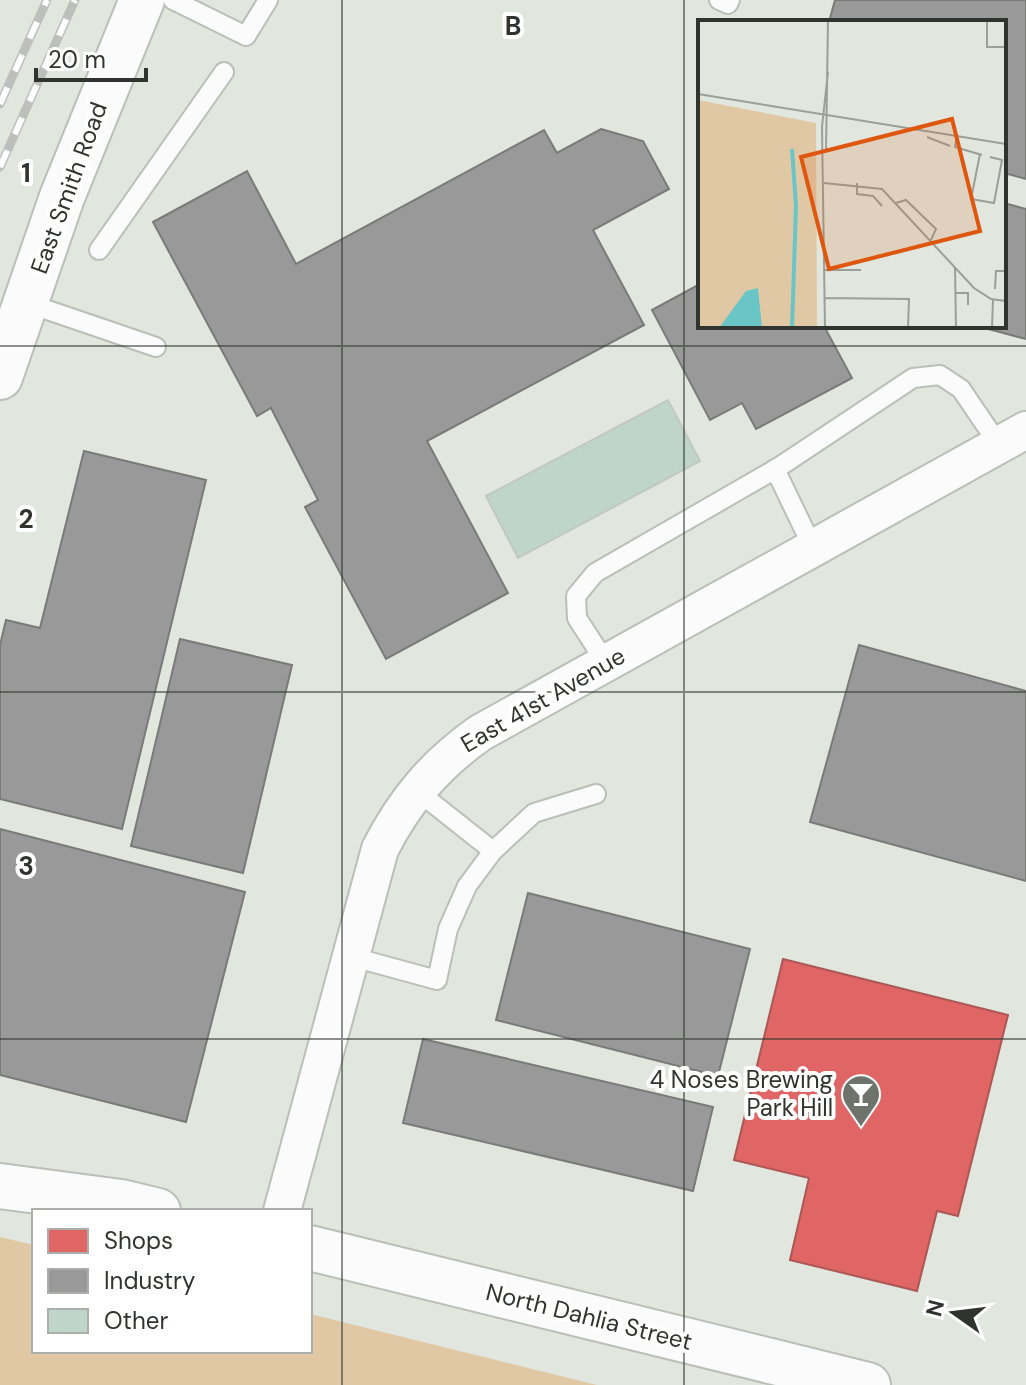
<svg xmlns="http://www.w3.org/2000/svg" width="1026" height="1385" font-family="'DM Sans',sans-serif">
	<style>
		.green { fill: #e0c8a5 }
		.shops { fill: #e06666; stroke: #ab5755; stroke-width: 2 }
		.industry { fill: #999; stroke: #7a7b79; stroke-width: 2 }
		.building { fill: #c0d5ca; stroke: #c1c8c1; stroke-width: 2 }
		.lines { fill: none; stroke-linecap: round; stroke-linejoin: round }
		.service-casing { stroke: #babfb8; stroke-width: 22 }
		.minor-casing { stroke: #babfb8; stroke-width: 40 }
		.tertiary-casing { stroke: #babfb8; stroke-width: 48 }
		.service { stroke: #fafbfa; stroke-width: 18 }
		.minor { stroke: #fafbfa; stroke-width: 36 }
		.tertiary { stroke: #fafbfa; stroke-width: 44 }
		.rail-casing { stroke: #bdbfbc; stroke-width: 9 }
		.rail { stroke: #fff; stroke-width: 6; stroke-dasharray: 18; stroke-linecap: butt }
		.grid { fill: none; stroke: #30342e; stroke-width: 2; stroke-opacity: 0.55 }
		.labels { text-anchor: middle; stroke-width: 8; stroke-linejoin: round; paint-order: stroke }
		.street-label { font-size: 24px; fill: #30342e; stroke: #fff }
		.poi-label { font-size: 24px; fill: #30342e; stroke: #fff; text-anchor: end }
		.inset-river { fill: none; stroke: #6ac5c7; stroke-width: 4 }
		.inset-road { fill: none; stroke: #9a9f98; stroke-width: 2 }
		.view { fill: #df570e; fill-opacity: 0.15; stroke: #df570e; stroke-width: 4 }
		.inset-edge { fill: none; stroke: #30342e; stroke-width: 4 }
		.grid-label { font-size: 26px; text-anchor: middle; font-weight: bold; fill: #30342e; stroke: #fff; stroke-width: 8; stroke-linejoin: round; paint-order: stroke }
	</style>
	<rect width="100%" height="100%" fill="#e1e7de"/>
	<polygon class="green" points="0,1237 34,1245 34,1351 310,1351 310,1314 597,1385 0,1385"/>
	<polygon class="shops" points="783,959 1008,1015 958,1216 937,1211 917,1291 790,1260 809,1178 734,1160"/>
	<g class="industry">
		<polygon points="835,0 1026,0 1026,179 1004,173 1004,22 829,22"/>
		<polygon points="601,129 643,141 669,189 593,230 644,325 427,441 508,593 386,659 305,507 318,500 271,408 257,416 153,222 247,171 296,264 544,130 557,153"/>
		<polygon points="1004,203 1026,209 1026,339 977,326 1004,326"/>
		<polygon points="700,284 700,326 824,326 852,378 756,429 742,403 710,420 652,310"/>
		<polygon points="84,451 206,480 122,829 0,799 0,645 6,620 40,628"/>
		<polygon points="180,639 292,665 243,873 131,846"/>
		<polygon points="859,645 1026,691 1026,881 810,822"/>
		<polygon points="0,829 245,892 186,1122 0,1075"/>
		<polygon points="528,893 750,949 718,1076 496,1020"/>
		<polygon points="423,1039 713,1107 693,1191 403,1123"/>
	</g>
	<polygon class="building" points="668,400 700,461 518,558 486,496"/>
	<g class="lines">
		<defs>
			<g id="service">
				<polyline points="173,0 246,36 268,0"/>
				<polyline points="719,0 728,4 730,0"/>
				<polyline points="99,250 224,72"/>
				<polyline points="27,303 156,347"/>
				<polyline points="775,469 813,548"/>
				<polyline points="606,663 577,618 576,596 595,573 779,467 913,378 940,375 961,389 999,445"/>
				<polyline points="416,790 493,851"/>
				<polyline points="349,956 437,980 448,929 467,886 493,851 534,813 596,794"/>
			</g>
			<path id="minor" d="M282,1211L380,849C405,800 435,765 480,733L1026,430"/>
			<g id="tertiary">
				<polyline points="0,377 62,197 142,0"/>
				<polyline points="0,1186 121,1202 158,1211"/>
				<polyline points="310,1248 868,1385"/>
			</g>
		</defs>
		<use href="#service" class="service-casing"/>
		<use href="#minor" class="minor-casing"/>
		<use href="#tertiary" class="tertiary-casing"/>
		<use href="#service" class="service"/>
		<use href="#minor" class="minor"/>
		<use href="#tertiary" class="tertiary"/>
		<defs>
			<g id="rail">
				<polyline points="0,104 47,0"/>
				<polyline points="0,167 75,0"/>
			</g>
		</defs>
		<use href="#rail" class="rail-casing"/>
		<use href="#rail" class="rail"/>
	</g>
	<path class="grid" d="M342,0V1385M684,0V1385M0,346H1026M0,692H1026M0,1039H1026"/>
	<defs>
		<symbol id="bar-pin" viewBox="-11 -11 22 30"><path d="M0 17L-7.5 6A9.5 9.5 0 1 1 7.5 6Z" fill="#6e736c" stroke="#fff"/><path d="M-6-5H6L.8 .8V4.5H3.5V6h-7V4.5H-.8V.8Z" fill="#fff"/></symbol>
	</defs>
	<g fill-rule="evenodd">
		<use href="#bar-pin" x="839" y="1072" width="44" height="60"/>
	</g>
	<g class="labels">
		<g class="street-label">
			<text transform="translate(69 188) rotate(-70)" y="8">East Smith Road</text>
			<text transform="translate(543 700) rotate(-30)" y="8">East 41st Avenue</text>
			<text transform="translate(589 1317) rotate(14)" y="8">North Dahlia Street</text>
		</g>
		<g class="poi-label">
			<text x="833" y="1088">4 Noses Brewing<tspan x="833" dy="28">Park Hill</tspan></text>
		</g>
	</g>
	<g transform="translate(698 20)">
		<rect width="308" height="308" fill="#e1e7de"/>
		<path d="M0,80L118,103L119,308H0Z" fill="#e0c8a5"/>
		<path d="M60,268L64,308H21L48,271Z" fill="#6ac5c7"/>
		<path class="inset-river" d="M94,308L98,186L94,129"/>
		<path class="inset-road" d="M289,0V27H308M0,74L308,124M259,115L257,127L284,135M229,117L252,126M128,132L130,0M282,134L273,179L296,183L304,140L292,137M126,163L184,169L276,268L293,279L308,281M159,163V174L175,176L184,186M198,183L208,180L238,209L233,220M257,248L258,308M127,250H163M297,269L298,251H308M257,273H270V285M127,278L211,279L210,308M127,308L124,107L130,52M294,308L295,279M307,308V281"/>
		<path class="view" d="M254,99L282,211L131,249L103,137Z"/>
		<rect width="308" height="308" class="inset-edge"/>
	</g>
	<g class="grid-label">
		<text x="513" y="35">B</text>
		<text x="26" y="182">1</text>
		<text x="26" y="528">2</text>
		<text x="26" y="875">3</text>
	</g>
	<rect x="32" y="1209" width="280" height="144" fill="#ffffff" stroke="#acaeab" stroke-width="2"/>
	<rect x="48" y="1229" width="40" height="24" fill="#e06666" stroke="#acaeab" stroke-width="2"/>
	<text x="104" y="1249" font-size="24" fill="#30342e">Shops</text>
	<rect x="48" y="1269" width="40" height="24" fill="#999999" stroke="#acaeab" stroke-width="2"/>
	<text x="104" y="1289" font-size="24" fill="#30342e">Industry</text>
	<rect x="48" y="1309" width="40" height="24" fill="#c0d5ca" stroke="#acaeab" stroke-width="2"/>
	<text x="104" y="1329" font-size="24" fill="#30342e">Other</text>
	<g transform="translate(954 1313) rotate(284)" stroke="#ffffff" stroke-width="6" paint-order="stroke">
	<path d="M0-6L14 30L0 20L-14 30Z" fill="#30342e"/>
	<text y="-12" font-size="22" font-weight="bold" text-anchor="middle" fill="#30342e">N</text>
	</g>
	<path d="M36 68v12h110v-12" fill="none" stroke="#30342e" stroke-width="4"/>
	<text x="48" y="68" font-size="24" fill="#30342e" stroke="#ffffff" stroke-width="6" paint-order="stroke">20 m</text>
</svg>
